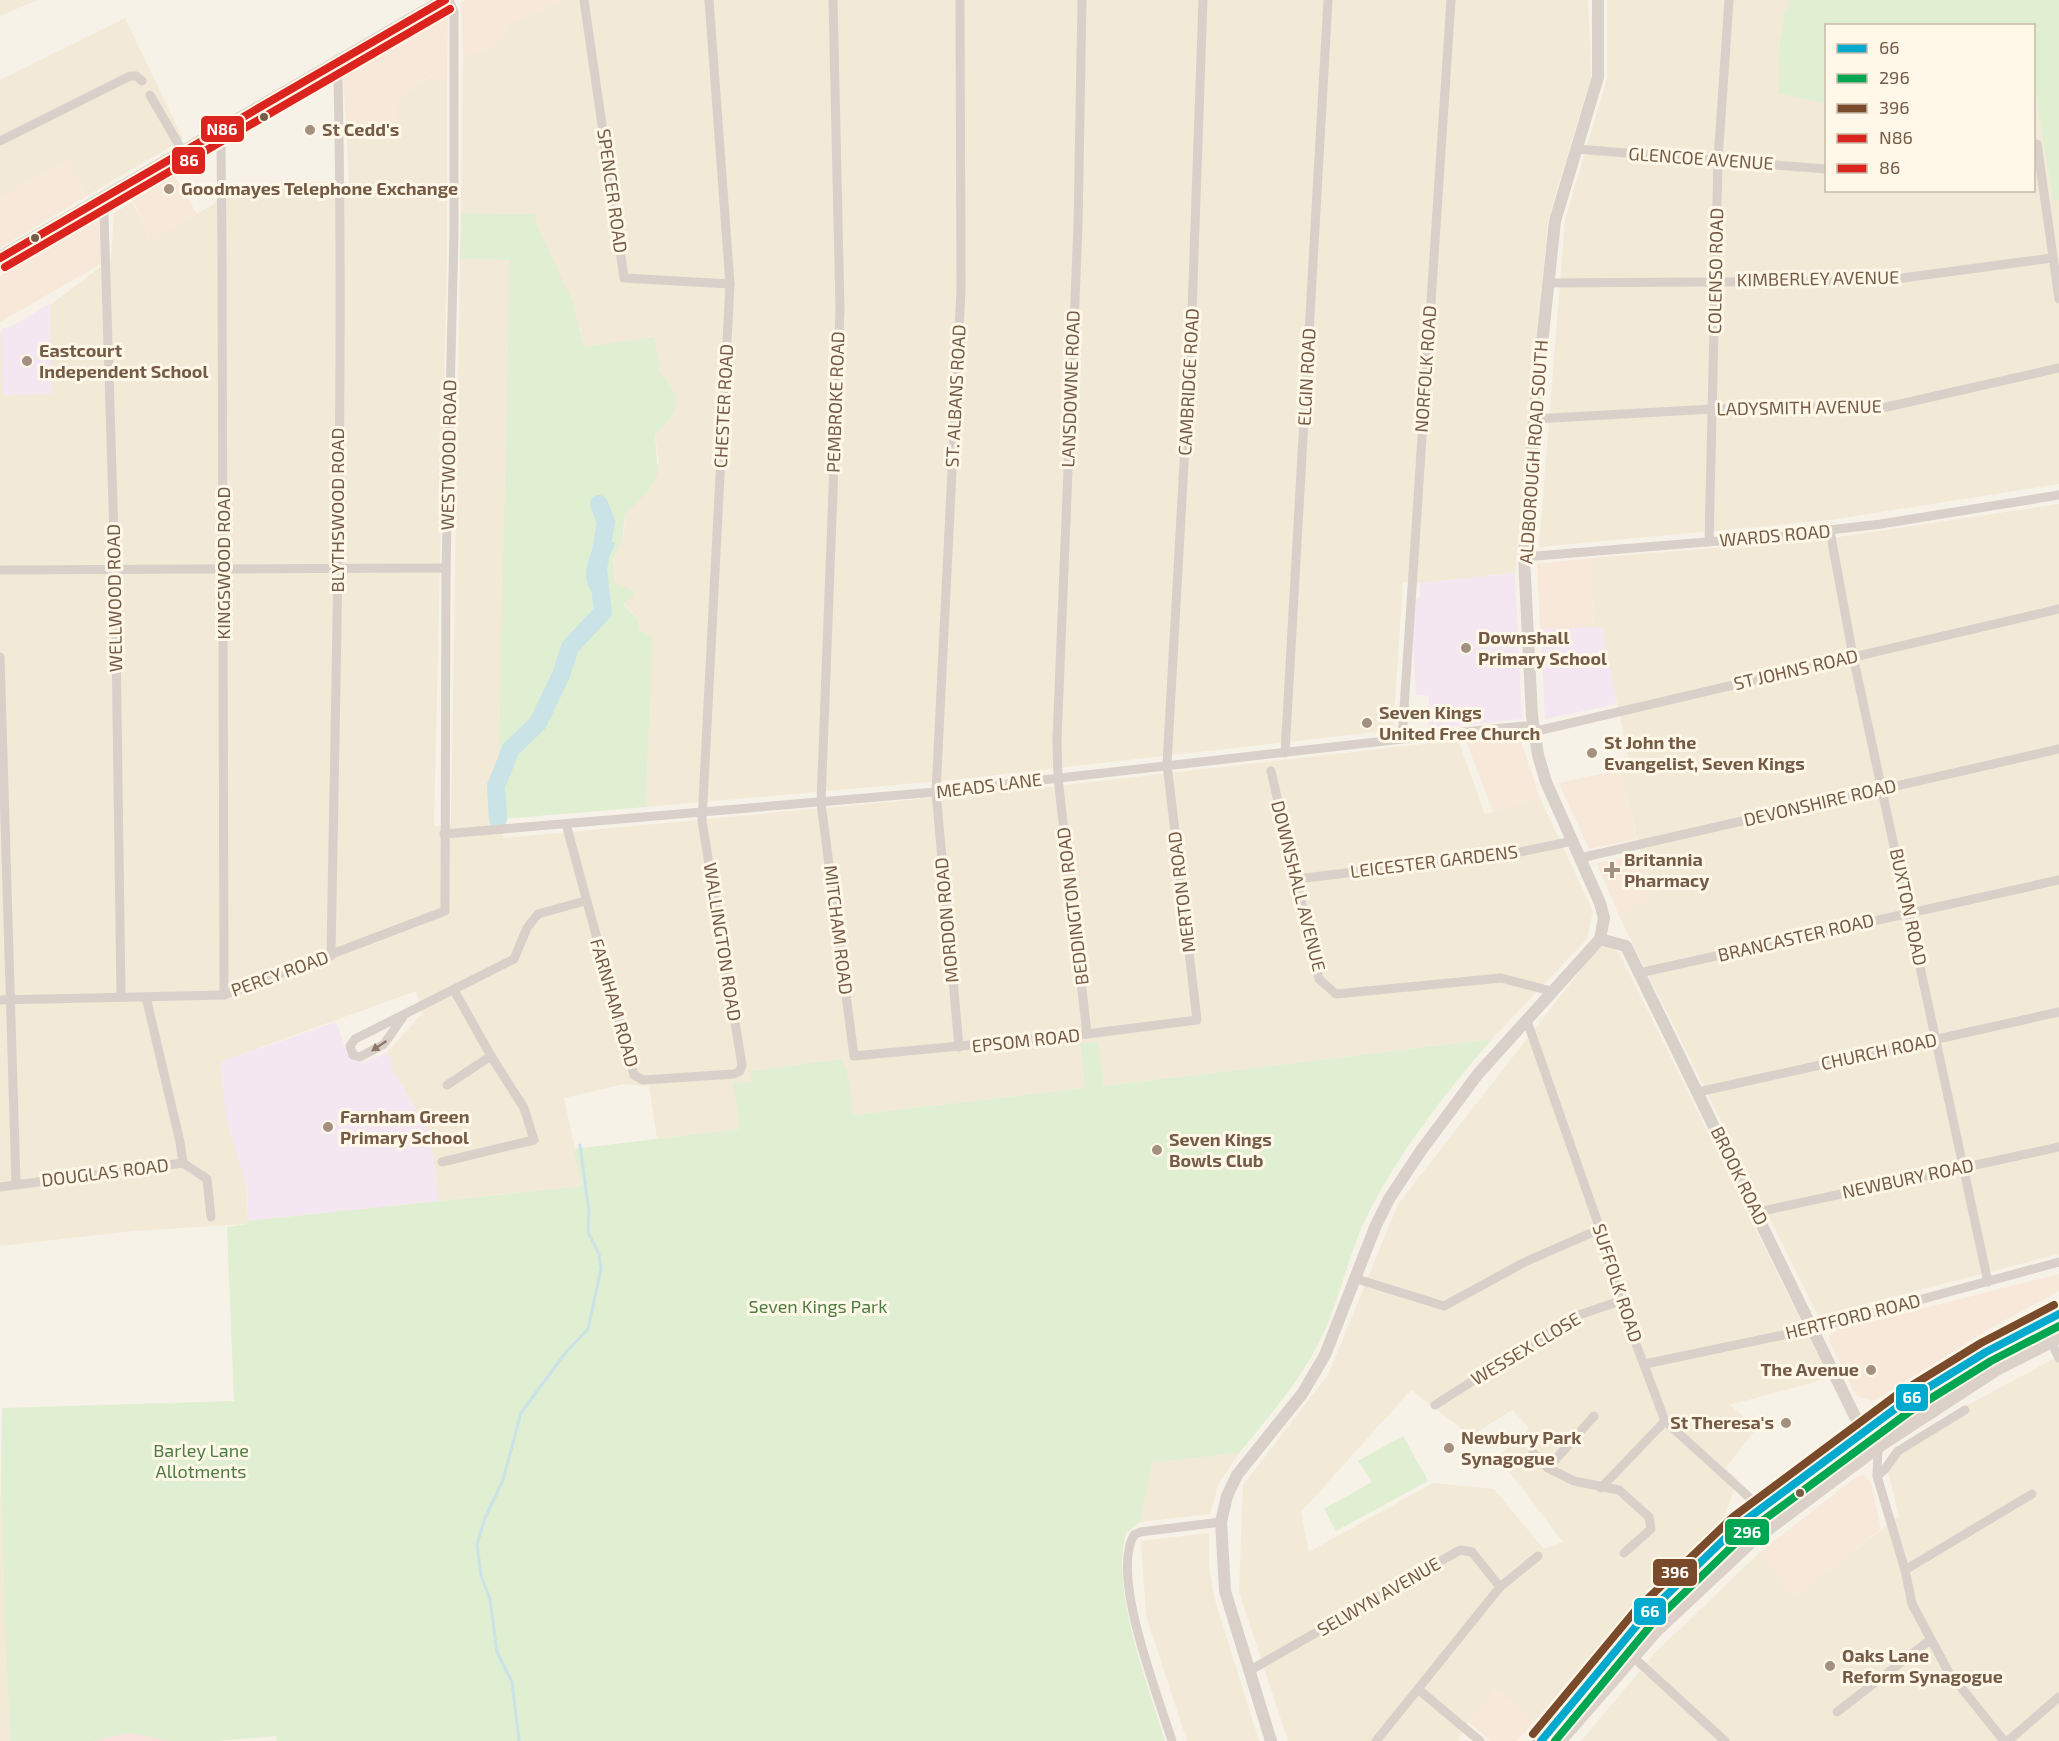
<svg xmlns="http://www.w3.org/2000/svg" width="2059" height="1741" font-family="'Exo 2',sans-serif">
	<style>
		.residential { fill: #f3e9d7; fill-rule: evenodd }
		.commercial { fill: #f8e8da }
		.education { fill: #f4e7f1 }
		.medical { fill: #f9e2dd }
		.green { fill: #e0eed2 }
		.water { fill: #c9e3e7 }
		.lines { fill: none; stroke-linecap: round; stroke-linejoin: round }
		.stream { stroke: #c9e3e7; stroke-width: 3 }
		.river { stroke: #c9e3e7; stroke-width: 18 }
		.street { stroke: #d8d0c9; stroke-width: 9 }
		.secondary { stroke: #d8d0c9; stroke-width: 12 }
		.primary { stroke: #dad2c6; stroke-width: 14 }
		.highway { stroke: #dcd1c9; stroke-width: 16 }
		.bus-1-casing { stroke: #fff8e9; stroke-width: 12 }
		.bus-2-casing { stroke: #fff8e9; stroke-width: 12 }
		.bus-3-casing { stroke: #fff8e9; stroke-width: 12 }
		.bus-4-casing { stroke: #fff8e9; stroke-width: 12 }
		.bus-5-casing { stroke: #fff8e9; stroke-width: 12 }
		.bus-1 { stroke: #00a9ce; stroke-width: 8 }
		.bus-2 { stroke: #00a651; stroke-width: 8 }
		.bus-3 { stroke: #7a4b2a; stroke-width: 8 }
		.bus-4 { stroke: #dc241f; stroke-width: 8 }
		.bus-5 { stroke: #dc241f; stroke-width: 8 }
		.oneway { fill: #8e7968 }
		.bus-dot { fill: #765c47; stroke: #fff8e9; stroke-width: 2 }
		.poi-dot { fill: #a3907f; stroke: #fff8e9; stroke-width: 2 }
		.labels { text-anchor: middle; stroke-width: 6; stroke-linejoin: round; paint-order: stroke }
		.poi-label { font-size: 18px; font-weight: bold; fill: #765c47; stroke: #fff8e9; text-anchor: start }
		.street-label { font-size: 18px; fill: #765c47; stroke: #fff8e9 }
		.park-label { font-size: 18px; fill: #4c7c3f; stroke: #fff8e9 }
		.line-badge { stroke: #fff8e9; stroke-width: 2 }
		.badge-label { font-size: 16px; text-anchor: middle; font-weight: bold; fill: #fff }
	</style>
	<rect width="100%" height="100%" fill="#f7f2e7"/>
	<g class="residential">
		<polygon points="0,0 38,0 0,16"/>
		<polygon points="564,0 1588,0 1591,78 1548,220 1515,573 1420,583 1403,582 1393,730 951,780 646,807 652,637 639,629 636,616 617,597 613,562 624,531 625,515 659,463 655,435 671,418 677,405 673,389 660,372 655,337 584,348 580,329 537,226 535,214 461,213 463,56 494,47 510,23"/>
		<polygon points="1607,0 1790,0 1790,7 1784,12 1779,92 1826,104 1826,190 2034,190 2034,85 2053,199 2059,200 2059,484 1830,520 1539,547 1565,220 1607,79"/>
		<polygon points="125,18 183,139 87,196 67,161 0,198 0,80"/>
		<polygon points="433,76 435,80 447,79 447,255 434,826 451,825 460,259 510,260 501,757 493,786 495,820 504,838 1048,787 1458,740 1485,814 1540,798 1593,911 1587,939 1492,1039 1104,1086 1098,1042 1080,1044 1085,1088 852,1115 847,1070 840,1059 750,1071 751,1082 734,1084 740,1129 657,1139 649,1086 624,1084 564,1098 583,1186 439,1201 430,1133 392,1069 391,1059 386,1053 422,1014 416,991 223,1061 227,1121 247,1188 248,1224 133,1231 0,1246 0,333 50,305 111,259 114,213 132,202 145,225 147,242 212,205 236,184 349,182 346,123 397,122 397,98"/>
		<polygon points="2059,504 2059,1254 1818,1316 1619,916 1653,896 1619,770 1630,766 1602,628 1594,628 1590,558 1825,539"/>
		<path d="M1604,940L1620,954L1829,1378L1730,1405L1757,1428L1725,1468L1738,1480L1721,1525L1632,1607L1534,1722L1496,1690L1468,1722L1458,1741H1288L1239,1592L1243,1485L1328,1375L1398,1204ZM1411,1390L1471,1436L1512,1410L1529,1428L1498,1457L1563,1542L1544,1549L1494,1489L1433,1483L1309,1552L1301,1512Z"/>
		<polygon points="2059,1356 2059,1741 1581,1741 1655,1653 1760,1552 1795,1596 1899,1516 1888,1471 1891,1453 1951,1414"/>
		<polygon points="1239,1453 1219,1483 1210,1514 1140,1522 1152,1463"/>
		<polygon points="0,1489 4,1527 10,1741 0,1741"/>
		<polygon points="1209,1533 1209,1564 1214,1597 1259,1741 1187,1741 1146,1615 1141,1541"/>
	</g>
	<g class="commercial">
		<polygon points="466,0 564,0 510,23 494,47 463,56 461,3"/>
		<polygon points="448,13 447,79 435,80 432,76 397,98 397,122 346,123 343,75"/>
		<polygon points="67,161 87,196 0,248 0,198"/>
		<polygon points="173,173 197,214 147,242 145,225 131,197"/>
		<polygon points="99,218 101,264 0,322 0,276"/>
		<polygon points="1590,558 1594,628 1540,629 1537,564"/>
		<polygon points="1519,735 1540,798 1493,812 1466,741"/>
		<polygon points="1619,770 1637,839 1589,849 1559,783"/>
		<polygon points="1640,854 1653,897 1619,916 1597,863"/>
		<polygon points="2059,1274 2059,1291 1991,1328 1874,1401 1856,1396 1829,1341 1829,1336 1838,1330"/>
		<polygon points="1864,1475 1871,1483 1881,1529 1795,1597 1760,1552 1856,1477"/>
		<polygon points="1496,1690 1534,1722 1517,1741 1491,1741 1468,1722"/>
	</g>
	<g class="education">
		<polygon points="50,303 52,394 3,395 1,329 13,326"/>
		<polygon points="1515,573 1522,719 1428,729 1429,696 1416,695 1411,602 1420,597 1420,583"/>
		<polygon points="1602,627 1617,704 1545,719 1540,629"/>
		<polygon points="336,1022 347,1052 363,1063 386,1053 391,1059 392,1069 430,1133 439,1201 248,1221 247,1188 227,1121 220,1064 223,1061"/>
	</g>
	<polygon class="medical" points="128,1733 148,1735 173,1741 92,1741"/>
	<g class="green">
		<polygon points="1790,0 2059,0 2059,200 2053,200 2034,85 2034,26 1826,26 1826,104 1779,93 1780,37 1782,36 1784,12 1790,7"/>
		<polygon points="461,213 535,214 537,226 572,300 584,347 655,337 660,372 673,389 677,405 671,418 655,435 658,473 647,493 625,514 622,541 613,560 615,583 633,590 633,597 623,604 638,619 639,629 652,637 646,807 502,819 499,763 510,260 460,259"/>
		<path d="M1492,1039C1446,1092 1399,1152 1368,1214C1349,1252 1341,1295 1323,1334C1303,1378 1270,1415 1239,1453L1152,1463L1140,1522L1126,1533C1110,1590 1148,1684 1165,1741H276L277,1736L216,1741H173L128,1733L92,1741H10L1,1489L2,1408L234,1401L227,1227L248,1224V1221L583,1186L573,1149L740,1129L733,1083L751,1082L750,1071L841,1059L847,1070L853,1115L1085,1088L1080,1044L1098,1042L1104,1086Z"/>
		<polygon points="1403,1436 1428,1481 1336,1531 1324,1509 1372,1482 1358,1461"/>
	</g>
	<path class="water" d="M610,540L615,544L604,567L606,591L596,595C579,582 588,559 595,544Z"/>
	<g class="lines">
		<polyline class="stream" points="519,1741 512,1682 497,1652 490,1599 481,1576 477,1544 485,1518 503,1480 521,1413 566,1352 588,1329 601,1269 599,1254 588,1232 589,1212 580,1145"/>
		<polyline class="river" points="498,819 496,786 511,749 538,723 561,675 570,647 603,612 598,569 606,522 599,504"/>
		<g class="street">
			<polyline points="584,0 624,278 730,284"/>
			<polyline points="833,0 840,309 821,803 854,1056 1087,1034 1197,1020 1167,764 1191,339 1203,0"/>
			<polyline points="1082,0 1078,226 1057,740 1058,778 1087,1034"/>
			<polyline points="150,95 183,152"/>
			<polyline points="216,132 221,148 222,251 224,995"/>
			<polyline points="0,141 130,76 136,76 142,81"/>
			<polyline points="2034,145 2037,144 2059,299"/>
			<polyline points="1576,149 1826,169"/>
			<polyline points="98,201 104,215 115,568 121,997"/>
			<polyline points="1547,283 1880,281 2052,258"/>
			<polyline points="1534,419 1713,409 1887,407 2059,368"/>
			<polyline points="1830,531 1853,656 1988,1282"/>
			<polyline points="1709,542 1718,160 1729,0"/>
			<polyline points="1524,557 1767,537 1777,539 1786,535 1881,524 2059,495"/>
			<polyline points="0,570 446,568"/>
			<polyline points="0,657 16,1184"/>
			<polyline points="1402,739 1451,0"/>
			<polyline points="1285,753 1328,0"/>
			<polyline points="1271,771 1319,979 1336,994 1501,978 1551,991"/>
			<polyline points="566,824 634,1075 643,1080 734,1074 740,1071 742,1065 702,821 730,284 709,0"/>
			<polyline points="444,834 936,792 1473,731 1524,726 1541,730 2059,609"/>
			<polyline points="1580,858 2059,749"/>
			<polyline points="1296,879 1515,853 1573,841"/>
			<path d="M331,956C336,663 344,370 338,77L331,67"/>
			<polyline points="1639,973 2059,880"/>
			<polyline points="0,1000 224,995 445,911 446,568 454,232 454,12 449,0"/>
			<polyline points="403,1017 384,1044 360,1057 353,1055 350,1046 355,1039 514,959 527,928 538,914 585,901"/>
			<polyline points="1527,1021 1600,1229 1620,1301 1665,1421 1762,1509"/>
			<polyline points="959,1047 936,792 961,290 960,0"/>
			<polyline points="447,1085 491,1056"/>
			<polyline points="1698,1092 2059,1012"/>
			<polyline points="442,1162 534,1140 524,1108 491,1056 454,990"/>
			<polyline points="183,1163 207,1179 211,1217"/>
			<polyline points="0,1187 183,1163 180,1142 146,997"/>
			<polyline points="1758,1212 2059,1147"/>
			<polyline points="1357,1279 1444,1306 1525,1262 1600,1229"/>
			<polyline points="2050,1340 2059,1358"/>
			<polyline points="1645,1364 1812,1329 2059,1262"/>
			<polyline points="1435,1405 1573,1317 1620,1301"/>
			<polyline points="1878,1447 1877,1476 1905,1570 1912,1604 1948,1671 2004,1741"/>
			<polyline points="1533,1453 1548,1468 1574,1481 1619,1490 1649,1517 1651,1529 1624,1553"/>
			<polyline points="1548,1468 1594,1416"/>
			<polyline points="1877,1476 1885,1469 1898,1451 1965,1410"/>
			<polyline points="1601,1488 1665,1421"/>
			<polyline points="1905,1570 2032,1494"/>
			<polyline points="1631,1655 1725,1741"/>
			<polyline points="1249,1671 1460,1550 1472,1552 1500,1587"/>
			<polyline points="1419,1690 1480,1741"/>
			<polyline points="1837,1712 1930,1640"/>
			<path d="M1172,1741C1158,1695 1110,1576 1134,1535L1140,1532L1221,1522"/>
			<polyline points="1376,1741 1500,1587 1538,1556"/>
			<polyline points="2008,1741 2059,1697"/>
		</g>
		<g class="secondary">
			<polyline points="1600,939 1626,946 1862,1431"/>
			<polyline points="1271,1741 1225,1591 1221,1522 1227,1496 1237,1475 1302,1394 1325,1355 1376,1225 1389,1199 1420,1152 1478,1074 1600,939 1604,918 1600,903 1546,782 1538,755 1532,716 1524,557 1534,419 1555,221 1598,77 1598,0"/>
		</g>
		<polyline class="primary" points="0,258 445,0"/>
		<g class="highway">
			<polyline points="1541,1741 1643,1618 1739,1525 1903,1403 1986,1352 2059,1314"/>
			<polyline points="1558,1741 1655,1630 1751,1540 1878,1445 1996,1368 2059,1336"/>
		</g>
		<defs>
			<polyline id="bus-1" points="1541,1741 1643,1618 1739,1525 1903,1403 1986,1352 2059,1314"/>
			<polyline id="bus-2" points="1555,1741 1651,1625 1746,1533 1909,1412 1991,1361 2059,1326"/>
			<polyline id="bus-3" points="1533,1734 1635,1611 1733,1517 1898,1394 1981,1343 2054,1305"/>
			<polyline id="bus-4" points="0,258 445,0"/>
			<polyline id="bus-5" points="5,267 450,9"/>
		</defs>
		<use href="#bus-1" class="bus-1-casing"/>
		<use href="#bus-2" class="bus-2-casing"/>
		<use href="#bus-3" class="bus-3-casing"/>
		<use href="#bus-4" class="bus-4-casing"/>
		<use href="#bus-5" class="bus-5-casing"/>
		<use href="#bus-1" class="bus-1"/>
		<use href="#bus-2" class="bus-2"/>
		<use href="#bus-3" class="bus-3"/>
		<use href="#bus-4" class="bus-4"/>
		<use href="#bus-5" class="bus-5"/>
	</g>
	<defs><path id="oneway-solid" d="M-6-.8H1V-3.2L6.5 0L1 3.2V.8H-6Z" transform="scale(1.5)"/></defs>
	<use class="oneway" href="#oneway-solid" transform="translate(379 1046) rotate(146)"/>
	<g class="bus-dot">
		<circle cx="264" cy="117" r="5"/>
		<circle cx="35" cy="238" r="5"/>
		<circle cx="1800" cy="1493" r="5"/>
	</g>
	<g class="poi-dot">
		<circle cx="310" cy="130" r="6"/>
		<circle cx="169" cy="189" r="6"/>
		<circle cx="27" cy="361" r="6"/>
		<circle cx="1466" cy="648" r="6"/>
		<circle cx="1367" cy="723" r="6"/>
		<circle cx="1592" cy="753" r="6"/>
		<path d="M1609 861h6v6h6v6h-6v6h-6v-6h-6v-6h6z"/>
		<circle cx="328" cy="1127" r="6"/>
		<circle cx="1157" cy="1150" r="6"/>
		<circle cx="1871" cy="1370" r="6"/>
		<circle cx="1786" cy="1423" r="6"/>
		<circle cx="1449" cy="1448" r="6"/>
		<circle cx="1830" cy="1666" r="6"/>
	</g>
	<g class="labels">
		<g class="poi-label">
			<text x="322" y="136">St Cedd's</text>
			<text x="181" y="195">Goodmayes Telephone Exchange</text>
			<text x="39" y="357">Eastcourt<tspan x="39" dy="21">Independent School</tspan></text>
			<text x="1478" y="644">Downshall<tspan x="1478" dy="21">Primary School</tspan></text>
			<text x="1379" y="719">Seven Kings<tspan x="1379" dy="21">United Free Church</tspan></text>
			<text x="1604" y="749">St John the<tspan x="1604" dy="21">Evangelist, Seven Kings</tspan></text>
			<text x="1624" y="866">Britannia<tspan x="1624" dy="21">Pharmacy</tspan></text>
			<text x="340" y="1123">Farnham Green<tspan x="340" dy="21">Primary School</tspan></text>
			<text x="1169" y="1146">Seven Kings<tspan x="1169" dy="21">Bowls Club</tspan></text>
			<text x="1859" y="1376" text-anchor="end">The Avenue</text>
			<text x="1774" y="1429" text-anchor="end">St Theresa's</text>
			<text x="1461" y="1444">Newbury Park<tspan x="1461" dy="21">Synagogue</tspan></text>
			<text x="1842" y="1662">Oaks Lane<tspan x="1842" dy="21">Reform Synagogue</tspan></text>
		</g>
		<g class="street-label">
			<text transform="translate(1701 159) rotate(4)" y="6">GLENCOE AVENUE</text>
			<text transform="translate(612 191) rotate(82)" y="6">SPENCER ROAD</text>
			<text transform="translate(1716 271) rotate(-89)" y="6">COLENSO ROAD</text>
			<text transform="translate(1818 279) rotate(-1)" y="6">KIMBERLEY AVENUE</text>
			<text transform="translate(1426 369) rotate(-86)" y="6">NORFOLK ROAD</text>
			<text transform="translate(1307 377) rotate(-87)" y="6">ELGIN ROAD</text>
			<text transform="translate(1189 382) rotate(-87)" y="6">CAMBRIDGE ROAD</text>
			<text transform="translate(1071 389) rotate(-88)" y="6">LANSDOWNE ROAD</text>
			<text transform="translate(956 396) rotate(-87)" y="6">ST. ALBANS ROAD</text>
			<text transform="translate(836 402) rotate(-88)" y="6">PEMBROKE ROAD</text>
			<text transform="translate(724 406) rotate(-87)" y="6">CHESTER ROAD</text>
			<text transform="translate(1799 408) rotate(-1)" y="6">LADYSMITH AVENUE</text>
			<text transform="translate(1534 452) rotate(-86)" y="6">ALDBOROUGH ROAD SOUTH</text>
			<text transform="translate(449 455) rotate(-89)" y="6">WESTWOOD ROAD</text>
			<text transform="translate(338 510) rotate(-90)" y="6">BLYTHSWOOD ROAD</text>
			<text transform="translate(1775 536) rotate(-5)" y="6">WARDS ROAD</text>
			<text transform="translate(224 563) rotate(-90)" y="6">KINGSWOOD ROAD</text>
			<text transform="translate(115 598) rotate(-91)" y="6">WELLWOOD ROAD</text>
			<text transform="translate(1796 670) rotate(-13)" y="6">ST JOHNS ROAD</text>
			<text transform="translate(989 786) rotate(-7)" y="6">MEADS LANE</text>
			<text transform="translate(1820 803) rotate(-13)" y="6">DEVONSHIRE ROAD</text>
			<text transform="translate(1434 862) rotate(-7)" y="6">LEICESTER GARDENS</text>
			<text transform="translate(1298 886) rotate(76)" y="6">DOWNSHALL AVENUE</text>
			<text transform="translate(1182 892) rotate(-97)" y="6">MERTON ROAD</text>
			<text transform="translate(1073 906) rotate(-97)" y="6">BEDDINGTON ROAD</text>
			<text transform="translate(1908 907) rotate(78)" y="6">BUXTON ROAD</text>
			<text transform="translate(947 920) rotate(-95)" y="6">MORDON ROAD</text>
			<text transform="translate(838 930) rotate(83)" y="6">MITCHAM ROAD</text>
			<text transform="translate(1796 938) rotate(-13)" y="6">BRANCASTER ROAD</text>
			<text transform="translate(722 942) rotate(81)" y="6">WALLINGTON ROAD</text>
			<text transform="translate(280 974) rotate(-20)" y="6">PERCY ROAD</text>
			<text transform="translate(614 1003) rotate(74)" y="6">FARNHAM ROAD</text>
			<text transform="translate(1026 1041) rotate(-6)" y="6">EPSOM ROAD</text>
			<text transform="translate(1879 1052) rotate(-12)" y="6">CHURCH ROAD</text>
			<text transform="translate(105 1173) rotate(-7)" y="6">DOUGLAS ROAD</text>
			<text transform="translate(1739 1176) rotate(64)" y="6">BROOK ROAD</text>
			<text transform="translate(1908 1179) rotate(-12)" y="6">NEWBURY ROAD</text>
			<text transform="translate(1617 1283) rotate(72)" y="6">SUFFOLK ROAD</text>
			<text transform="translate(1853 1317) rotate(-14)" y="6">HERTFORD ROAD</text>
			<text transform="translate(1526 1349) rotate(-31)" y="6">WESSEX CLOSE</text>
			<text transform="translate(1379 1597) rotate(-30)" y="6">SELWYN AVENUE</text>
		</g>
		<g class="park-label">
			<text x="818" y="1313">Seven Kings Park</text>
			<text x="201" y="1457">Barley Lane<tspan x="201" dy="21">Allotments</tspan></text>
		</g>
	</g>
	<g class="line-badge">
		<rect x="200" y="115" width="45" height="28" rx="6" fill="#dc241f"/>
		<rect x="171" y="146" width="35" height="29" rx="6" fill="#dc241f"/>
		<rect x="1895" y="1383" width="34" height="29" rx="6" fill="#00a9ce"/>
		<rect x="1724" y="1518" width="46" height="28" rx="6" fill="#00a651"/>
		<rect x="1652" y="1558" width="46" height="29" rx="6" fill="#7a4b2a"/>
		<rect x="1633" y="1597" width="34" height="29" rx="6" fill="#00a9ce"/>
	</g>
	<g class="badge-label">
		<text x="222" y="135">N86</text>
		<text x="189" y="166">86</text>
		<text x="1912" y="1403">66</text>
		<text x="1747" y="1538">296</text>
		<text x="1675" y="1578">396</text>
		<text x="1650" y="1617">66</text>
	</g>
	<rect x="1825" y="24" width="210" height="168" fill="#fff8e9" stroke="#c8baa8" stroke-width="1.5"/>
	<rect x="1837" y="44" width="30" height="9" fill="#00a9ce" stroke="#c8baa8" stroke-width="1.5"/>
	<text x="1879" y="54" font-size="18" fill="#765c47">66</text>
	<rect x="1837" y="74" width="30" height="9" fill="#00a651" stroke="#c8baa8" stroke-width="1.5"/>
	<text x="1879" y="84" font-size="18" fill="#765c47">296</text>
	<rect x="1837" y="104" width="30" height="9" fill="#7a4b2a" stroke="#c8baa8" stroke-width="1.5"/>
	<text x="1879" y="114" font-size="18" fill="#765c47">396</text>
	<rect x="1837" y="134" width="30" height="9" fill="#dc241f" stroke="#c8baa8" stroke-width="1.5"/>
	<text x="1879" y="144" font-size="18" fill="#765c47">N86</text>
	<rect x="1837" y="164" width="30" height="9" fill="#dc241f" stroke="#c8baa8" stroke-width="1.5"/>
	<text x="1879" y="174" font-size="18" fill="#765c47">86</text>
</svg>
